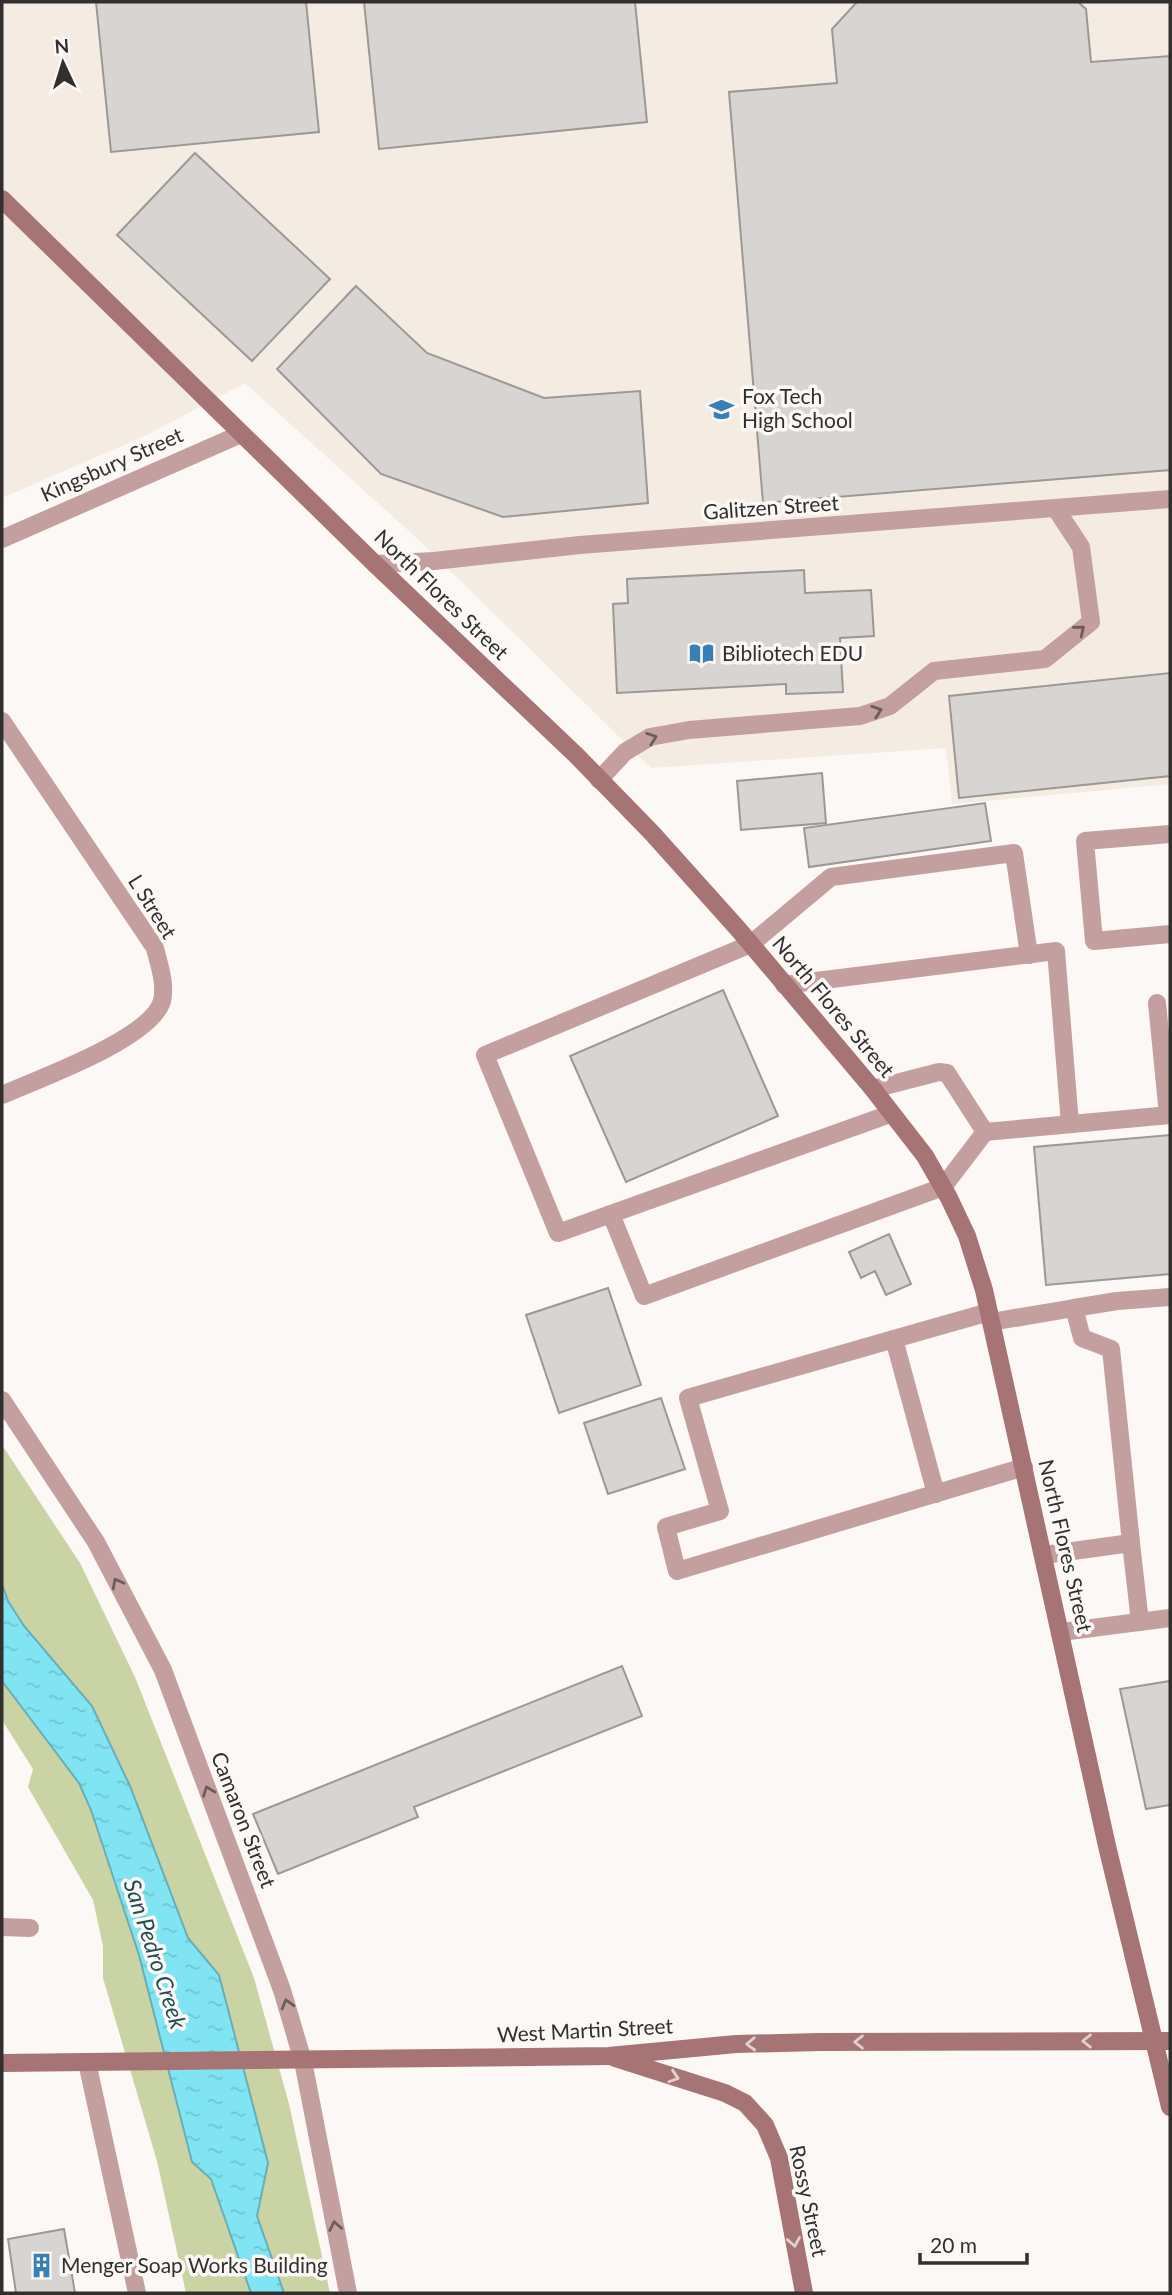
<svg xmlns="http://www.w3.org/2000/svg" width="1172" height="2295" font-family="Lato,sans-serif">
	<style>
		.built { fill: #f4ebe3 }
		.green { fill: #cad3a3 }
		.water { fill: url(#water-ripples); stroke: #68aeb8; stroke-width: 2 }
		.building { fill: #d7d4d2; stroke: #9b9896; stroke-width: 2 }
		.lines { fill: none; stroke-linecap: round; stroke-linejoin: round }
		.service { stroke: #c49fa0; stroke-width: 18 }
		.minor { stroke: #c49fa0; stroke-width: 18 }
		.secondary { stroke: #a77475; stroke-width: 18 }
		.oneway { stroke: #6c5c5c }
		.oneway2 { stroke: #e2d0cf }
		.labels { text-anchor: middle; stroke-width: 7; stroke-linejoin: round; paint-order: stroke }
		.poi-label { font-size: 21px; fill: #31302f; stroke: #fbf8f6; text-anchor: start }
		.street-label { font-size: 21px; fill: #31302f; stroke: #fbf8f6 }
		.water-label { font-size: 23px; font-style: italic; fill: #214e54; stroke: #fbf8f6 }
	</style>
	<defs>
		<pattern id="water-ripples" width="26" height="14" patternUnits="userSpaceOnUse" patternTransform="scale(1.75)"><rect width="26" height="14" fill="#80e4f2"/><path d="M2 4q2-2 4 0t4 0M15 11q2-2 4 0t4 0" fill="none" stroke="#6fc4d0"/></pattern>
	</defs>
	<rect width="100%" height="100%" fill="#fbf8f6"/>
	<polygon class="built" points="2,2 1170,2 1170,784 952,804 946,748 651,768 421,542 245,383 145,436 2,498"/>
	<polygon class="green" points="2,1445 80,1563 135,1677 254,1978 289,2104 330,2293 186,2293 157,2161 103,1978 103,1946 93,1900 28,1787 33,1769 2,1720"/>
	<polygon class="water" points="2,1584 8,1601 24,1626 92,1706 130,1786 188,1938 219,1975 268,2163 257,2216 284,2293 251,2293 211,2179 192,2162 139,1955 91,1810 79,1783 2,1681"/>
	<g class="building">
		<polygon points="96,2 306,2 319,132 111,152"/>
		<polygon points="364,2 635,2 647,122 379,149"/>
		<polygon points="857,2 1078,2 1086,9 1091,62 1170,56 1170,470 763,503 729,92 837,83 832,29"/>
		<polygon points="195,153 330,279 252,361 117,235"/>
		<polygon points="356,286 427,353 544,398 640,391 648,503 503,517 381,474 277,369"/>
		<polygon points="804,570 805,593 871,590 874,636 840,638 843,692 786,694 786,684 617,693 613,604 628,603 627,579"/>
		<polygon points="1170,673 1170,776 959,798 949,696"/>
		<polygon points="822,773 826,823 741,830 737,781"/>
		<polygon points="985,803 991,841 809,867 804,828"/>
		<polygon points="723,990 778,1116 626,1182 570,1056"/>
		<polygon points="1170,1135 1170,1274 1046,1285 1034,1147"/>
		<polygon points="889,1234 911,1284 886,1295 875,1271 861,1278 849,1252"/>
		<polygon points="608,1288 641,1385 559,1413 526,1315"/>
		<polygon points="661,1398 685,1469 608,1494 584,1423"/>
		<polygon points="622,1666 642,1716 414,1807 418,1817 278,1874 253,1814"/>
		<polygon points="1170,1681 1170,1805 1146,1809 1120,1689"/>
		<polygon points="64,2229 75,2293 16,2293 8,2239"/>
	</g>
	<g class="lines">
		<g class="service">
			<polyline points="375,564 434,561 580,545 1170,499"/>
			<path d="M2,721L155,948C159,965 166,983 162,1001C151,1039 38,1079 2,1095"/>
			<polyline points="599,780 625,752 650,737 689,730 860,716 890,706 934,671 1045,659 1091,622 1081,547 1056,509"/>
			<polyline points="1170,834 1085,841 1094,941 1170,934"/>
			<polyline points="784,985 1056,951 1070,1124"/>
			<polyline points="1157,1003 1168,1115"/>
			<polyline points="873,1089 939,1072 947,1073 985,1132"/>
			<polyline points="890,1114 558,1233 485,1055 751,944 831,877 1014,853 1029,955"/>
			<polyline points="611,1214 644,1296 943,1187 985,1132 1170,1115"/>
			<polyline points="1074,1308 1117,1301 1170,1297"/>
			<polyline points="991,1322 1074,1308 1082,1338 1111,1349 1131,1543 1044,1555"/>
			<polyline points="894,1339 989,1312"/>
			<polyline points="936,1494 894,1339 688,1398 720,1511 666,1527 677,1571 1024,1467"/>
			<polyline points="1131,1543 1140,1622"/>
			<polyline points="2,1927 30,1928"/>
			<polyline points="87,2062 137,2293"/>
		</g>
		<g class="minor">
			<polyline points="2,539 241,434"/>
			<polyline points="2,1400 96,1542 163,1670 282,1990 303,2061 348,2293"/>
			<polyline points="1061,1632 1170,1618"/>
		</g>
		<g class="secondary">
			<polyline points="2,199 375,564 577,756 652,833 739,930 873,1089 925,1156 949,1198 967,1236 984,1290 1107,1846 1170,2107"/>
			<polyline points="615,2058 725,2093 745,2103 765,2125 779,2158 804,2293"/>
			<polyline points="2,2063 609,2056 736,2044 820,2042 1170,2041"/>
		</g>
	</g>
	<defs><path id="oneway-chevron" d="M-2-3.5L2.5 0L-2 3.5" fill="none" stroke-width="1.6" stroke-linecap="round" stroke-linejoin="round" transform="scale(1.75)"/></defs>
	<g class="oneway">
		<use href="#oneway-chevron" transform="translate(1080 630) rotate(-39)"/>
		<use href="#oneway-chevron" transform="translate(877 711) rotate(-19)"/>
		<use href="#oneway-chevron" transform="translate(652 738) rotate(-20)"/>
		<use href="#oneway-chevron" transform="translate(117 1583) rotate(-118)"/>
		<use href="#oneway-chevron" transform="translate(208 1791) rotate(-111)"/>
		<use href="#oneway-chevron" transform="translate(287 2004) rotate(-106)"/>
		<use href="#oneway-chevron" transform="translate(335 2226) rotate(-101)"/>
	</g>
	<g class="oneway2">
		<use href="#oneway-chevron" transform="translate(1087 2041) rotate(180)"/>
		<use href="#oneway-chevron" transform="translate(859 2042) rotate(180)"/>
		<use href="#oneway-chevron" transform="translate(751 2044) rotate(178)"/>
		<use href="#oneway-chevron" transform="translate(674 2077) rotate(18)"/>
		<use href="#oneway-chevron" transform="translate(794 2242) rotate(80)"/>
	</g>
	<defs>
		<symbol id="school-bare" viewBox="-9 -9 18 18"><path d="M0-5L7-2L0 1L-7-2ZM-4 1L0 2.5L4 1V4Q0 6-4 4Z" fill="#377fb4" stroke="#fbf8f6" stroke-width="2.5" paint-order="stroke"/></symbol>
		<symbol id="library-bare" viewBox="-9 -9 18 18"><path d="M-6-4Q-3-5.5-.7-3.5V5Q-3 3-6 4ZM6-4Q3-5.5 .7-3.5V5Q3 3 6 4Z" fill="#377fb4" stroke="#fbf8f6" stroke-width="2.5" paint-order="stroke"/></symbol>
		<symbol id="building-bare" viewBox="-9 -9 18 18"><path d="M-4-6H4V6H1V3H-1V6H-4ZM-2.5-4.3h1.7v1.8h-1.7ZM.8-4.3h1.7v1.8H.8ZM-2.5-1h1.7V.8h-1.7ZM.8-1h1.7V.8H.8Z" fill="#377fb4" stroke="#fbf8f6" stroke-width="2.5" paint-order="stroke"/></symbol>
	</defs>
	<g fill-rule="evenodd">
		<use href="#school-bare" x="704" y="392" width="35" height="35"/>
		<use href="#library-bare" x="684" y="636" width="35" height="35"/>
		<use href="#building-bare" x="24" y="2248" width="35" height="35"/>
	</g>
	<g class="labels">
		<g class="poi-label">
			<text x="742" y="404">Fox Tech<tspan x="742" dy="24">High School</tspan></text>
			<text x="722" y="661">Bibliotech EDU</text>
			<text x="61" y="2273">Menger Soap Works Building</text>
		</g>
		<g class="street-label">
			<text transform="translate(112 465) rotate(-24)" y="7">Kingsbury Street</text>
			<text transform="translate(771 508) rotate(-4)" y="7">Galitzen Street</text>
			<text transform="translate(441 595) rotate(44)" y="7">North Flores Street</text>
			<text transform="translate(152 907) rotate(58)" y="7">L Street</text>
			<text transform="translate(833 1007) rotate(50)" y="7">North Flores Street</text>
			<text transform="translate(1065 1546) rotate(77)" y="7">North Flores Street</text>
			<text transform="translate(243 1820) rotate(69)" y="7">Camaron Street</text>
			<text transform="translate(585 2031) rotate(-3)" y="7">West Martin Street</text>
			<text transform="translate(808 2201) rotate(78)" y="7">Rossy Street</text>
		</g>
		<g class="water-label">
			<text transform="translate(155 1954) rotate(72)" y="8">San Pedro Creek</text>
		</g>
	</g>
	<rect width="1172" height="2295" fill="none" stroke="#31302f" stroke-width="7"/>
	<g transform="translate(63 63) rotate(356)" stroke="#fbf8f6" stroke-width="5" paint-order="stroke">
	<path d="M0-5L12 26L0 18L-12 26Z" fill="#31302f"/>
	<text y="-10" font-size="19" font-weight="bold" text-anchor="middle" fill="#31302f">N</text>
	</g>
	<path d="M920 2253v10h107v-10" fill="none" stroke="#31302f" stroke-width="3.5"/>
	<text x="930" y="2253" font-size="21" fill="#31302f" stroke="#fbf8f6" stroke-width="5" paint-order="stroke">20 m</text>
</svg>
